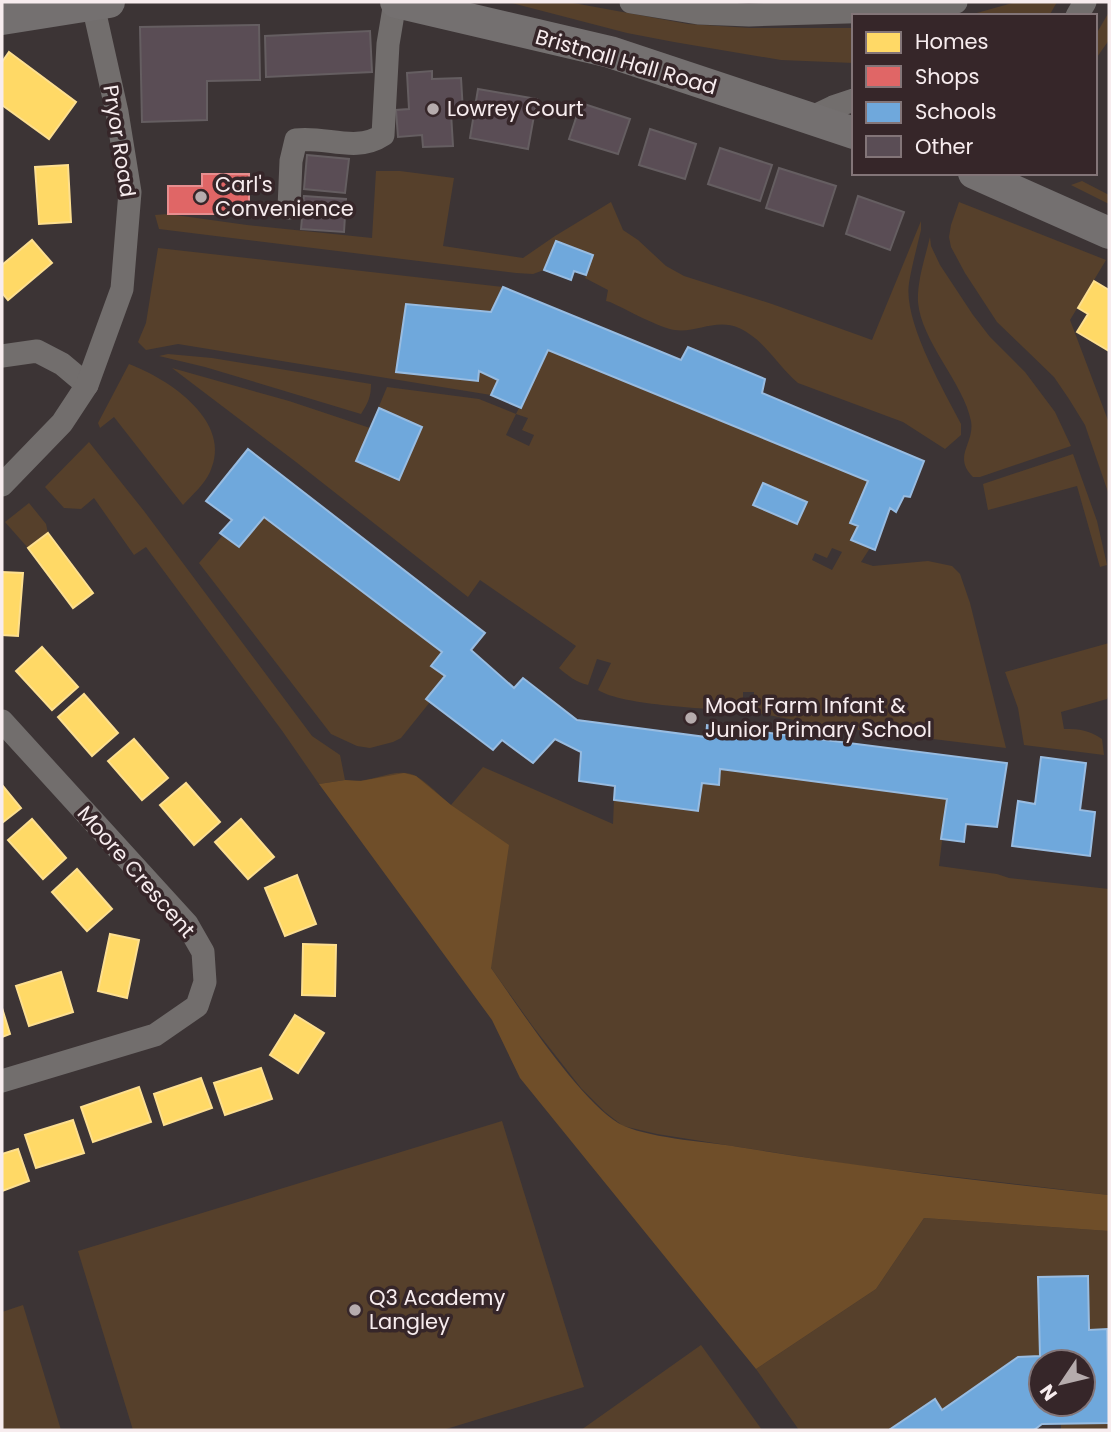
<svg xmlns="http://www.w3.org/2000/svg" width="1111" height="1432" font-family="Poppins,sans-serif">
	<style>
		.green { fill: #56402b; fill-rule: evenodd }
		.forest { fill: #6f4e29 }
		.homes { fill: #ffd966; stroke: #fddf8f; stroke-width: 2 }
		.shops { fill: #e06666; stroke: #e78e8f; stroke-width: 2 }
		.schools { fill: #6fa8dc; stroke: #98bce1; stroke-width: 2; fill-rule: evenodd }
		.building { fill: #5a4d55; stroke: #655e61; stroke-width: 2 }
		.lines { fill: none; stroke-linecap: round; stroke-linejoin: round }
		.street { stroke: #726e6d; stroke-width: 23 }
		.secondary { stroke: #747070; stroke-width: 32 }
		.poi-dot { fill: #b6acad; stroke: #362629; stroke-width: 2.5 }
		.labels { text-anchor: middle; stroke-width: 7; stroke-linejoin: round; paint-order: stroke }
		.street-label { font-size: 21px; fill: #f7ecee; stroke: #362629 }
		.poi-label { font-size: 21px; fill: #f7ecee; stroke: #362629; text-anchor: start }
	</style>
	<rect width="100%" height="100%" fill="#3c3435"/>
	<g class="green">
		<polygon points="508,2 568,2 688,24 750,28 854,28 854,63 781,60 674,42 627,33"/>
		<polygon points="1016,2 1057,2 1049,16 966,16"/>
		<polygon points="1109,12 1109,40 1095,60 1095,36"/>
		<path d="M376,171H400L454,178L443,246L523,258L555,236L611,202L623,230L638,240L666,266L684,276L772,304L872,340L921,221V230C917,247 912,265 909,283C903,321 943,389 961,424V435L945,449L903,422L798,383C777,365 765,340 739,328C716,318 697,333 675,330C659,328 626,309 610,302L606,301L608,290L585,278L593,255L556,241L544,270L533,274L516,273L159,229L155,215L168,214L247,225L372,238Z"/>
		<polygon points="1082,181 1109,195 1109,204 1071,185"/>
		<polygon points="959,202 1106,260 1070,320 1109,423 1109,495 1085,425 1069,399 1054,377 997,322 965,273 951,247 949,237 951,225"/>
		<path d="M930,237L931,246L940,265L973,315L990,337L1025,372L1055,412L1071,446L980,477H973C952,456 975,444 971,421C964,384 921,341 918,302C917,281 925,258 930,237Z"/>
		<polygon points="158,248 503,287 491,312 406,304 396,371 477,381 479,371 498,380 491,395 178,344 146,350 138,342 146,323"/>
		<path d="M548,350L868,481L850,523L858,526L870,548L861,562L873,566L928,561L952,566L960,574L970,603L1006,748L820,725L753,712L754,692H743V712C709,708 624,706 598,690L611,663L597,659L588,685C576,682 568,676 559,668L576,646L480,580L468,597L296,462L172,368L289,401L370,428L387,387L479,399L516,414ZM516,414L528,418L522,430L534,435L529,446L506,435ZM763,483L807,502L797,524L753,505ZM832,548L842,552L832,570L812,560L815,553L827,558Z"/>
		<path d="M168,354L212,358L371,384C371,397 368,403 361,414L205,367L159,356Z"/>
		<path d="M129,364C169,379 234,422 210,472C204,485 192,495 183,505L114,417L100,428L98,423Z"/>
		<path d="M89,442L144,511L312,736L340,755L345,780C368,786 395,765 416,776C428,783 440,796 451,805L483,767L613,824L614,800L698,811L702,783L718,784L720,769L947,799L939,866L997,874L1009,878L1109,889V1195L853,1165L657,1134L623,1126L605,1112L581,1088L534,1028L479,951L345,780L319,784L283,732L146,547L134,555L94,498L81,509L64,508L45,487Z"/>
		<polygon points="1073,454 1097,521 1107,565 1100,567 1077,486 988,510 983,484"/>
		<polygon points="29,503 46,524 48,533 28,548 5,522"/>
		<polygon points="264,517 442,652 432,666 445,676 426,698 430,702 401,738 393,742 370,748 357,746 331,734 199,563 223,535 239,547"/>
		<path d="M1109,643V695L1107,699L1061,712L1064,729C1080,729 1089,730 1102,739L1104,755L1024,745L1018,708L1005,672Z"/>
		<polygon points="502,1121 584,1387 443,1430 133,1430 78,1251"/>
		<polygon points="924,1218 1109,1231 1109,1420 1106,1329 1089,1330 1040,1356 1018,1357 942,1410 935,1400 889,1430 799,1430 756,1369 876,1289"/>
		<polygon points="23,1305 61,1430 2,1430 2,1312"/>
		<polygon points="701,1345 762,1430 581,1430"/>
		<polygon points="1109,1423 1109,1430 1061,1430 1061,1424"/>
	</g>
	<path class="forest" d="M404,773L416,776L451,805L509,845L491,968C518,1006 584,1108 624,1126C654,1139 711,1142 745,1148C866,1168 987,1182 1109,1195V1231L924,1218L876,1289L756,1369L520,1078L492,1020L319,784L345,780L361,781Z"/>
	<g class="homes">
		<polygon points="9,52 76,102 49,139 2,105 2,62"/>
		<polygon points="68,165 71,222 39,224 35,167"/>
		<polygon points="32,240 52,263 8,300 2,293 2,265"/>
		<polygon points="1094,281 1109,290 1109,351 1077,332 1088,314 1078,308"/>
		<polygon points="48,533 93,593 73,608 28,548"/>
		<polygon points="2,572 23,573 18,636 2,635"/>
		<polygon points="42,647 78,687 52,710 16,671"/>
		<polygon points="84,694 118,733 92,756 58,717"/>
		<polygon points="134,739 168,778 142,800 108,761"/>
		<polygon points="186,783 220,822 194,845 160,805"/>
		<polygon points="2,785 21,808 2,823"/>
		<polygon points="32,819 66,858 43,879 8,840"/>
		<polygon points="241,819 274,857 248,879 215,842"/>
		<polygon points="77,869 112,909 87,931 52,892"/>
		<polygon points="297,875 316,924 285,936 265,888"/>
		<polygon points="110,934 139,940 127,998 98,991"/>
		<polygon points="303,944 336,945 335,996 302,995"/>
		<polygon points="61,972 73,1012 29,1026 16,986"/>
		<polygon points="2,1008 10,1034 2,1037"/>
		<polygon points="295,1015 324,1033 298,1073 270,1055"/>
		<polygon points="261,1068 272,1099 225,1115 214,1083"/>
		<polygon points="201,1078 212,1108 164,1125 154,1094"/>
		<polygon points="139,1087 151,1122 93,1142 81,1107"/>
		<polygon points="73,1120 84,1153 36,1168 25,1135"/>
		<polygon points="18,1149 29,1181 2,1191 2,1154"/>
	</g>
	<polygon class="shops" points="202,174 249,174 249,214 168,214 168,186 202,186"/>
	<g class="schools">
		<polygon points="556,241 593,255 586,275 574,271 571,280 544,270"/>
		<polygon points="503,287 681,360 688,347 765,379 762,393 924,461 910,497 904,496 896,512 890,508 875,550 851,540 858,526 850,523 868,481 548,350 521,408 491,395 498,380 479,371 478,381 396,372 406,304 491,312"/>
		<polygon points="379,408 422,427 399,480 356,461"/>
		<polygon points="248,449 485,633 471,650 514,688 523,678 577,720 706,737 707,725 1007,763 997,827 966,824 964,842 941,839 947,799 720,769 719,785 702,783 698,811 614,800 615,786 579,781 581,752 555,739 533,763 502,740 493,750 426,699 445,676 431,666 442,652 264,517 239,547 220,533 232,520 206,501"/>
		<polygon points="763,483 807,502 797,524 753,505"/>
		<polygon points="1041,757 1086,763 1080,810 1095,812 1090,856 1012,846 1018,801 1035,804"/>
		<path d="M1088,1276L1089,1330L1107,1329L1109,1423L1042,1424L1034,1430H889L935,1399L942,1410L1018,1357L1040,1356L1038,1277ZM1041,1362H1083V1404H1041Z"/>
	</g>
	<g class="building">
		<polygon points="259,25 260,80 207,81 207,120 142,122 140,27"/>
		<polygon points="370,31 372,72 266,77 265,36"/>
		<polygon points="432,71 432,79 461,78 463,112 451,113 453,146 423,147 422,135 398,137 396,110 409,109 407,73"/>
		<polygon points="478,89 537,99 528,149 470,138"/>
		<polygon points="581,103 630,119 618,154 569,139"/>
		<polygon points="650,129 696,144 685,179 639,165"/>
		<polygon points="720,148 772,165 760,201 708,184"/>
		<polygon points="307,155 349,159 345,193 304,189"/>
		<polygon points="779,168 836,186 823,226 766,208"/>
		<polygon points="304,196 346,199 344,232 301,229"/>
		<polygon points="858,196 904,212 890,250 846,234"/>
	</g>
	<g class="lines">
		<g class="street">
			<polyline points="631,2 698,13 749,15 881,11 930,7 956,2"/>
			<polyline points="1077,16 1085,2"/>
			<polyline points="810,118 833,107 854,100"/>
			<path d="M289,208L291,161L296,140C326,136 356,153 383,135L388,44L395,2"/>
			<polyline points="2,356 37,351 62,364 87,385"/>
			<polyline points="2,485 62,423 87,385 122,289 130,192 117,112 93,5"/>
			<polyline points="2,721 187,924 203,952 205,982 197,1006 155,1035 2,1081"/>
		</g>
		<g class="secondary">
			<polyline points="396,2 610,52 854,133"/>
			<polyline points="2,19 109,2"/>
			<polyline points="974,173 1109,233"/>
		</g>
	</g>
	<g class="poi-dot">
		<circle cx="433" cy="109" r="7"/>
		<circle cx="201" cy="197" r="7"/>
		<circle cx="691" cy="718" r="7"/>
		<circle cx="355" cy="1310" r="7"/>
	</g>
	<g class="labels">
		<g class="street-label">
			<text transform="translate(626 62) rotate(16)" y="7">Bristnall Hall Road</text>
			<text transform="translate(119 141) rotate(81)" y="7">Pryor Road</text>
			<text transform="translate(136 872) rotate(49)" y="7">Moore Crescent</text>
		</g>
		<g class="poi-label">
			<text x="447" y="116">Lowrey Court</text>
			<text x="215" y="192">Carl's<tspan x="215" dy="24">Convenience</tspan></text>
			<text x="705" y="713">Moat Farm Infant &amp;<tspan x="705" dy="24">Junior Primary School</tspan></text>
			<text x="369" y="1305">Q3 Academy<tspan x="369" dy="24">Langley</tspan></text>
		</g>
	</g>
	<rect width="1111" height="1432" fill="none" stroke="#f7ecee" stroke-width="7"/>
	<rect x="852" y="14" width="245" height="161" fill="#362629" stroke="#837578" stroke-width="2"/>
	<rect x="866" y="32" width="35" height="21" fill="#ffd966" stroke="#837578" stroke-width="2"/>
	<text x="915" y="49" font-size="21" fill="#f7ecee">Homes</text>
	<rect x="866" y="66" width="35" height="21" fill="#e06666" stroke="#837578" stroke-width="2"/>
	<text x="915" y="84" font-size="21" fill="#f7ecee">Shops</text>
	<rect x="866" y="102" width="35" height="21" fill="#6fa8dc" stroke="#837578" stroke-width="2"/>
	<text x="915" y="119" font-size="21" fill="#f7ecee">Schools</text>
	<rect x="866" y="136" width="35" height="21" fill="#5a4d55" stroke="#837578" stroke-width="2"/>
	<text x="915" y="154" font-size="21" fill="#f7ecee">Other</text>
	<g transform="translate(1062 1383) rotate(235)"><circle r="33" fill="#362629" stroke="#837578" stroke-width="2"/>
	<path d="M0-5L12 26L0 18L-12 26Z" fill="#b6acad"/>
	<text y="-10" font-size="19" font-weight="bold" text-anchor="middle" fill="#f7ecee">N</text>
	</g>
</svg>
